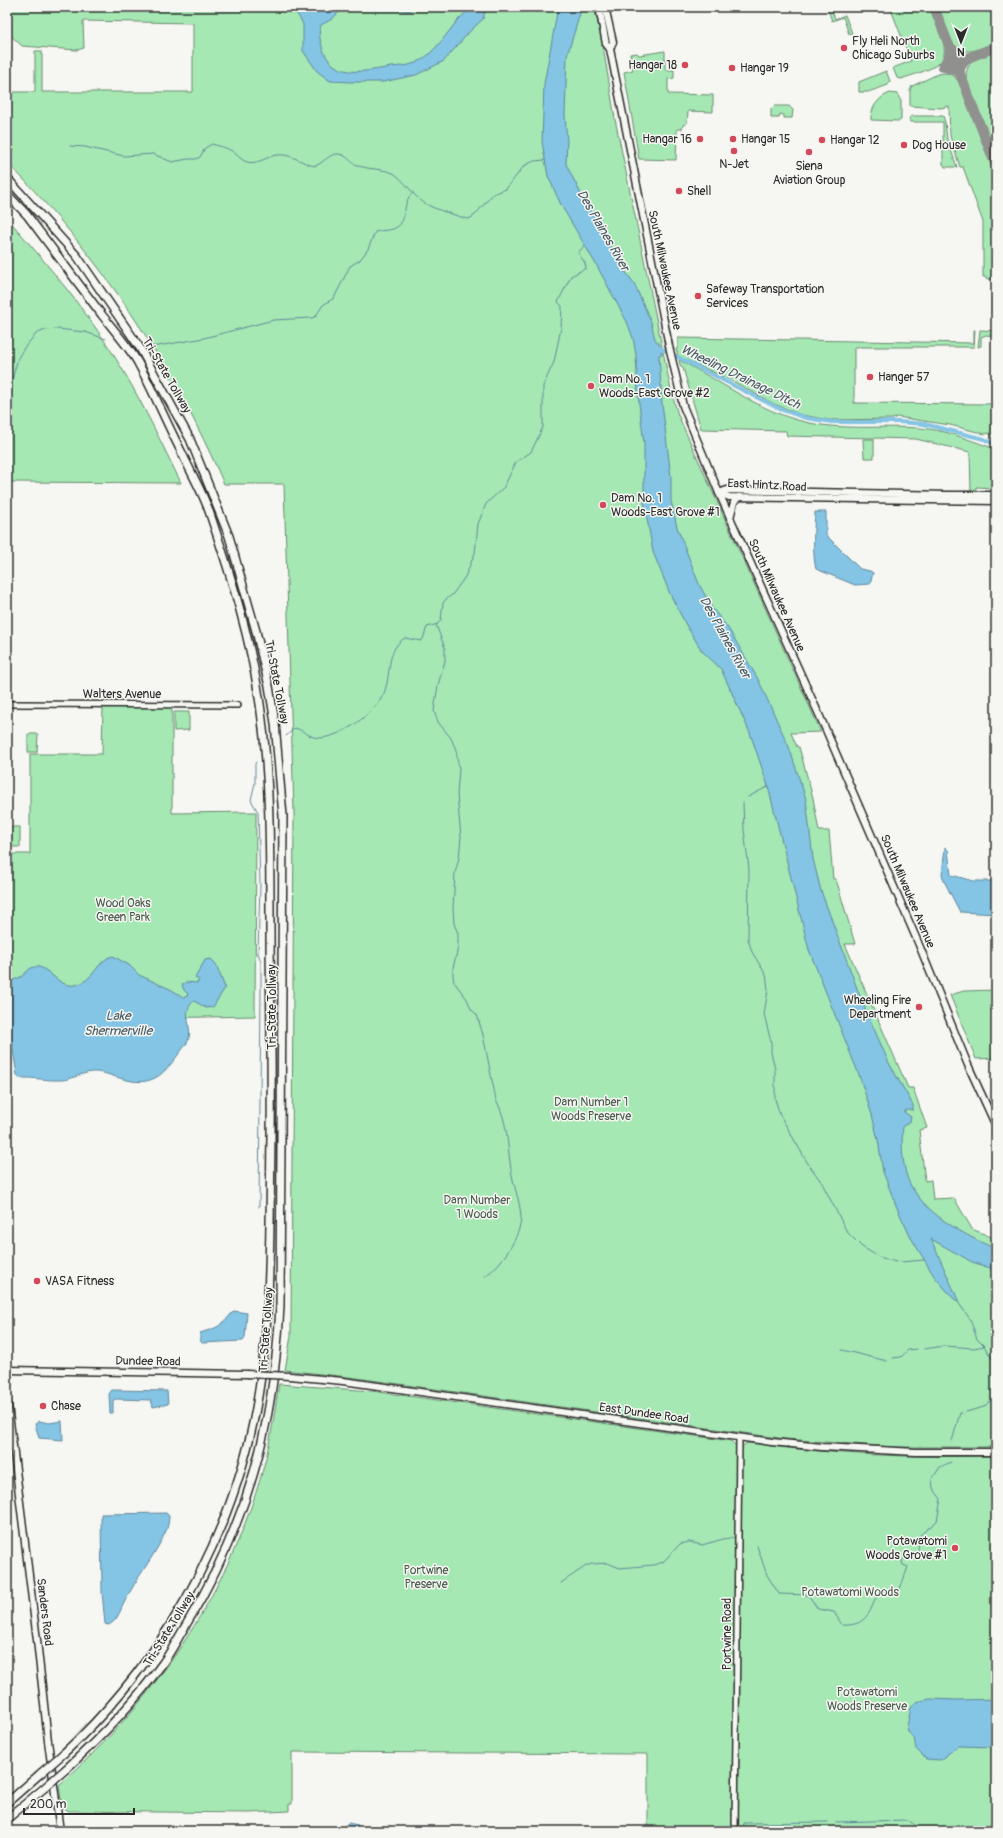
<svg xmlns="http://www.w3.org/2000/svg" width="1003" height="1838" font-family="Pangolin,sans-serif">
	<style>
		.green { fill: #a5e8b3; stroke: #688a6f }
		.water { fill: #84c4e4; stroke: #60879a }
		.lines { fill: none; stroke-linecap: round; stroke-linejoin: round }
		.stream { stroke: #60879a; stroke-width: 1 }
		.canal { stroke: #84c4e4; stroke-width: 4 }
		.taxiway { stroke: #90908e; stroke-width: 10 }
		.minor-casing { stroke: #2b2b2b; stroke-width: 8 }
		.major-casing { stroke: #2b2b2b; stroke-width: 9 }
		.highway-casing { stroke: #2b2b2b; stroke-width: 10 }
		.minor { stroke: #f6f6f2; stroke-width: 5 }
		.major { stroke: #f6f6f2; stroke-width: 6 }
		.highway { stroke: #f6f6f2; stroke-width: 7 }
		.major-bridge-casing { stroke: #2b2b2b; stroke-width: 9; stroke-linecap: butt }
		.highway-bridge-casing { stroke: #2b2b2b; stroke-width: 10; stroke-linecap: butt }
		.major-bridge { stroke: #f6f6f2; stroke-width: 6 }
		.highway-bridge { stroke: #f6f6f2; stroke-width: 7 }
		.poi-dot { fill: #d1495b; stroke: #f6f6f2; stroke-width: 1.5 }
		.labels { text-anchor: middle; stroke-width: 3; stroke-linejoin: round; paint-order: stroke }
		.poi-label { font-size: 12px; fill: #2b2b2b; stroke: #f6f6f2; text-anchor: start }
		.street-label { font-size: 12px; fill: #2b2b2b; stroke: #f6f6f2 }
		.park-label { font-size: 12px; fill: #4a5a4d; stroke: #f6f6f2 }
		.water-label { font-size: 13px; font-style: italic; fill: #465962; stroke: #f6f6f2 }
	</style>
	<rect width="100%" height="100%" fill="#f6f6f2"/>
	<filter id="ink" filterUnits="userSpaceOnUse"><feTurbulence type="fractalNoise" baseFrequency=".025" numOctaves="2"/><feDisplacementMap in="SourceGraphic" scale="8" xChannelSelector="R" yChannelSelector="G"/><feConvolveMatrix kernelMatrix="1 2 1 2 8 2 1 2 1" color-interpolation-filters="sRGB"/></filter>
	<g filter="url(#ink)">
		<g class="green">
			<path d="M7,7H594L602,40L615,119L671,390L678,415L821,732L791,733L797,747H799L813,798L819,831H829L833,879H836L855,944H845L908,1088H913L927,1128L919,1130L925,1181L931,1180L933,1199L954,1198L972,1229L996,1239V1447H893L786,1439L357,1378L285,1370L291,1336L294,813L284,484H224C171,361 100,257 7,162V92H35V51H42V92H193V23L83,21L84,48L77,50L22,46L7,32Z"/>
			<polygon points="827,7 831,7 835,19 845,15 852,33 849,34 843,17 832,21"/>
			<path d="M890,7H930C935,21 954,53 938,64C928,71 912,75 901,79L897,78L893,68L911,61Z"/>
			<path d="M938,7H992L996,16V41C991,45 985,46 979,49C950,60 946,27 938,7Z"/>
			<polygon points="665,51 665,70 674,70 674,78 668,79 668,94 713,95 713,112 688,111 687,123 683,125 682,129 677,129 676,160 639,159 624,72 633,70 630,54 637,53 639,55"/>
			<path d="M996,51V154L966,79C965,59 981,56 996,51Z"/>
			<polygon points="886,71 890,81 888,85 868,92 859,92 859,82"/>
			<polygon points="946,73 953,75 960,83 996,176 996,279 986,279 986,277 983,277 983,222 963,167 960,167 950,136 949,106 941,108 910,106 910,90 912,86 938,74"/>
			<path d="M890,93L897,94L901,101V120L899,121L871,120C870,108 879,97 890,93Z"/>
			<polygon points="774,106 789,106 793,110 792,118 784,118 784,115 780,114 779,118 771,118 771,109"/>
			<polygon points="911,116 943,116 945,122 947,139 957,167 945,167 943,164 943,122 911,122 909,119"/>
			<path d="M7,218C49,266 92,317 124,372C145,408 163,446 181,483L7,482Z"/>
			<polygon points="974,330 975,330 974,347 854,347 854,403 996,404 996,441 989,433 985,434 950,425 897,417 893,419 830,420 802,415 774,404 732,381 678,356 676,349 678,347 678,338 974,343"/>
			<polygon points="980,330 996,331 996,336 986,335 981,337 981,346 978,347"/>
			<path d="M679,360C719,380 758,410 801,421C843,432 887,424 929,429C952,432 974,442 996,449V488L976,487V491H971L970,452L916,439L787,436L786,431L701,429L683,368L680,365Z"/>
			<polygon points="863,439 874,439 874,458 864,458"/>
			<polygon points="103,706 172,706 172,813 256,812 255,1016 7,1021 7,854 30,854 30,754 102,754"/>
			<polygon points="174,712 189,712 189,730 174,731"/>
			<polygon points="28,734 38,734 37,752 28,752"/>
			<rect x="7" y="827" width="13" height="20"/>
			<polygon points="996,990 996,1058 976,1059 950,995 964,991"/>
			<path d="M279,1384L372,1391L731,1441L736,1446L733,1831H648V1754L292,1752V1804H289V1811L250,1813L69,1811L62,1808L59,1785C158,1698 233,1586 266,1458C272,1433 275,1408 279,1384Z"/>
			<path d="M749,1443C831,1455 913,1458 996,1456V1831H737L741,1448L745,1444Z"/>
		</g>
		<g class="water">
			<path d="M293,7H305L309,10H319L322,7H349L341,10L332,19L321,25C318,33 320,39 322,46C331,81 366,71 391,67C400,66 408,66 415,63C433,56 446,34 458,20C462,16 467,12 470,7H486L483,19L470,31L444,61L416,75L383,82H351L330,81L317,71L303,51V24Z"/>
			<polygon points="354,7 418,7 409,11 387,8"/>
			<path d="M558,7H582L567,56L565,115L567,141L566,164L582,196L624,270L634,283L651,322L655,339L660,345L662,354L659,355L662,403L671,477V501L677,527L699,584L712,608L728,628L758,679L789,747L806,799L813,859L821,891L861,999L889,1063L913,1105V1110H907L904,1112L911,1117L910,1122L903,1126C901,1143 902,1170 911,1186C929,1217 965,1235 996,1249V1270L972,1262L931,1239L959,1302L954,1299L934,1276L910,1236L897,1208L883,1172L878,1140L872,1115L859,1075L809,950L768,786L750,733L721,669L702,651L686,625L670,594L653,552L644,502V444L638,395L636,355L633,338L627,322L597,266L561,205L548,176L542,142L544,84Z"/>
			<path d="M815,512H826V535L860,569L870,571L873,573L870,584L855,585L816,569C812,554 814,528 815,512Z"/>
			<polygon points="945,847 948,850 951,875 974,881 996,881 996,914 960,912 944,881 942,874"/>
			<path d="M113,956L129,965L139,975L172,990L183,997H186L188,994L184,990L182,985L186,982L197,983L199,980L195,978L205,960L211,959L216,964L225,988L213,1007L206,1008L194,1001C181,1011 192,1025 189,1038C188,1043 184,1047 181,1051C166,1071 155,1087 127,1080C117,1078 107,1073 97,1072C84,1071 74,1079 62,1080C47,1081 34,1077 19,1078L17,1075L8,1019V982C12,980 18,979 22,976C26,973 29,968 34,967C48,964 57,988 75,985C94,982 98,958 113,956Z"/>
			<path d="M234,1311L247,1313L245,1338L243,1341L202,1343L200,1340V1333C222,1326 219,1327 234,1311Z"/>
			<polygon points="112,1390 167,1391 168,1404 153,1407 151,1400 115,1399 113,1401 113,1413 110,1413 109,1394"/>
			<polygon points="39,1421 49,1423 62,1421 63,1440 39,1438 35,1424"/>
			<path d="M166,1513L169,1516C169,1521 168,1526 166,1531C155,1556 136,1578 124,1603C120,1611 117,1622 108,1625L105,1624L102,1592L101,1514Z"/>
			<polygon points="930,1699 958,1700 996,1699 996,1747 958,1746 940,1760 926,1759 916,1749 914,1738 908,1732 907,1726 911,1708 916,1702"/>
			<polygon points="348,1823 358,1825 357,1831 344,1831 343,1827"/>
		</g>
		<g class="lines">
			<g class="stream">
				<path d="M70,146L85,147L124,156L153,154L172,162L188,159H196L200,157L205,148L212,144C218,146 225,147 230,150C236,153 242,161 247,162C257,165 268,156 277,155C292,153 302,164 315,166C323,163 330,153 339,154C347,155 350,162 357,165C368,170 381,168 393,173C403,179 410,191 419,199C430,209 450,213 464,218L469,219L474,216L493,194L506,189L524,166L534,161L545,160"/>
				<path d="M152,347L204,338L273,320L311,318L315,317L323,305L334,298L350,266L360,260L368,249L375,232C381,230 387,231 393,229C410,223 400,202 413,193"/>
				<polyline points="7,399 18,358 24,348 36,334 45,330 57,329 85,332 106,339"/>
				<path d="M436,625L445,648V661L438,685L434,711L438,722L451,738L456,750L459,769L457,794L461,837L459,858L455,873L453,908L454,924L458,933V948L453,968V976L454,982L467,999L471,1009L477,1015L483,1035L496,1100C508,1121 507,1145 511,1169C513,1185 520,1200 521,1217C521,1236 501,1266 485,1276"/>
				<path d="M286,736L295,728C303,730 309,737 318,738C339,739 376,713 384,693C392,674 385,650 405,638L421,641L423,639L427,627L438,624L441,619L443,603L446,599L452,595L465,577L475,553L478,524L486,504L504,487L516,462L531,452L543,427V386L554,362L561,328L562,306L558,302L571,276L586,268L585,263L578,253L584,246"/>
				<polyline points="256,762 255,764 255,783 251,800 258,812 260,886 258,953 261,962 261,990 259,1207"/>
				<polyline points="748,797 769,786"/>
				<polyline points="743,803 744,830 749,869 748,939 752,952 766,975 767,981 768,990 764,1014 771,1042 771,1052 775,1069 775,1099 780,1115 807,1162 822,1183 847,1232 862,1247 879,1257 896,1262"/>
				<polyline points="901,1262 924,1260"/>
				<polyline points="958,1302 970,1319 977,1339 984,1346 996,1365"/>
				<polyline points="924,1349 944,1346 974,1348 984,1346"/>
				<polyline points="842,1350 887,1361"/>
				<polyline points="893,1358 901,1357 908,1350 917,1349"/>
				<polyline points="966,1412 984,1407 996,1395"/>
				<polyline points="952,1441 960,1413 962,1413"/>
				<path d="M757,1546L767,1575L779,1594L808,1595L818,1609L834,1612L842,1625C857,1626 866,1621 872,1607C874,1603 874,1601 876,1598C882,1592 892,1590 900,1589L908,1567L903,1565L902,1561L906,1557L915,1559L920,1557L918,1549L920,1535L937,1521L941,1499L933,1488L932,1479L940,1467L951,1462"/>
				<polyline points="561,1583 586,1566 592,1564 607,1563 620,1568 653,1565 663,1562 680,1544 689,1542 702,1545 723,1539 736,1537"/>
				<polyline points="836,1822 908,1820 919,1828 931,1831"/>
				<polyline points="743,1831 744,1823 828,1822"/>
			</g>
			<polyline class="canal" points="656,346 780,409 806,418 832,422 899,422 924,424 984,439 996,445"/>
			<g class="taxiway">
				<polyline points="934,7 996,166"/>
				<polygon points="950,47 959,56 967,58 960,68 960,74 956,70 943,67 949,56"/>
				<polyline points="962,60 996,47"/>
			</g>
			<defs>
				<g id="minor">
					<polyline points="7,704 238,705"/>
					<polyline points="735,1831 739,1438"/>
				</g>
				<g id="major">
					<polyline points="599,7 606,44 610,49 669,346 683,406 719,493 826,730 917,940 968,1065 996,1126"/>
					<polyline points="605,7 613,42 610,49"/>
					<polyline points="719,493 727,490 947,495 996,495"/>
					<polyline points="719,493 729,497 996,501"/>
					<polyline points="730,518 734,502 739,497"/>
					<polyline points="7,1370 247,1374"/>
					<polyline points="290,1376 343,1381 772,1442 822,1447 916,1452 996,1452"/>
					<polyline points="7,1397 37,1640 48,1741 60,1831"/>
				</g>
				<g id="highway">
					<path d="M7,178L77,256L140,348L190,439L229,536L256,631L269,686L275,723L283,816L280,1306C274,1426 248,1522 186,1625C178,1638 171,1652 162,1664C135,1702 101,1737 66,1769"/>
					<path d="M7,194L27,215C52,248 77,282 102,315C114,330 127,345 137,361C153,390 166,422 181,451C190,471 202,491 209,511C230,573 251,639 260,704C270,776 270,848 270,920C270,992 272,1065 271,1137C269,1247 274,1360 242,1467C209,1577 148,1675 64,1753"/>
					<polyline points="7,1803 41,1773"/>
					<polyline points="7,1819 43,1789"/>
				</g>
			</defs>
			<use href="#minor" class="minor-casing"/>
			<use href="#major" class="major-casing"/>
			<use href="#highway" class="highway-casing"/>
			<use href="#minor" class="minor"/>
			<use href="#major" class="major"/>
			<use href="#highway" class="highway"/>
			<defs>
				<polyline id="major-bridge" points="247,1374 290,1376"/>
				<g id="highway-bridge">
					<polyline points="41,1773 64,1753"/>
					<polyline points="43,1789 66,1769"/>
				</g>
			</defs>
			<use href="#major-bridge" class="major-bridge-casing"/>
			<use href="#highway-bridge" class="highway-bridge-casing"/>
			<use href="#major-bridge" class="major-bridge"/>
			<use href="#highway-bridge" class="highway-bridge"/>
		</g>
	</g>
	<g class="poi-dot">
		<circle cx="844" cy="48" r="4"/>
		<circle cx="685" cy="65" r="4"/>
		<circle cx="732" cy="68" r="4"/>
		<circle cx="700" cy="139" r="4"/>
		<circle cx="733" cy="139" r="4"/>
		<circle cx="822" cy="140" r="4"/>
		<circle cx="904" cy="145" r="4"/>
		<circle cx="734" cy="151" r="4"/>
		<circle cx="809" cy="152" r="4"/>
		<circle cx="679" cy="191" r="4"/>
		<circle cx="698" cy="296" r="4"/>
		<circle cx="870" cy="377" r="4"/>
		<circle cx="591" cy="386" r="4"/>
		<circle cx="603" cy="505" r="4"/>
		<circle cx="919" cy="1007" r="4"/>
		<circle cx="37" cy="1281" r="4"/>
		<circle cx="43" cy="1406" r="4"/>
		<circle cx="955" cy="1548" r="4"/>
	</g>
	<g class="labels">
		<g class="poi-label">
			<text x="852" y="45">Fly Heli North<tspan x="852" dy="14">Chicago Suburbs</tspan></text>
			<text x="677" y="69" text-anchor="end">Hangar 18</text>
			<text x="740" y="72">Hangar 19</text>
			<text x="692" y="143" text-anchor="end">Hangar 16</text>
			<text x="741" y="143">Hangar 15</text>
			<text x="830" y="144">Hangar 12</text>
			<text x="912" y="149">Dog House</text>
			<text x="734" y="168" text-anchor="middle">N-Jet</text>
			<text x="809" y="170" text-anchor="middle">Siena<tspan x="809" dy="14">Aviation Group</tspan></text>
			<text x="687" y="195">Shell</text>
			<text x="706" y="293">Safeway Transportation<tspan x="706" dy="14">Services</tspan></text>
			<text x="878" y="381">Hanger 57</text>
			<text x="599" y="383">Dam No. 1<tspan x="599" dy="14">Woods-East Grove #2</tspan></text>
			<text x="611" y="502">Dam No. 1<tspan x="611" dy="14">Woods-East Grove #1</tspan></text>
			<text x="911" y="1004" text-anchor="end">Wheeling Fire<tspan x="911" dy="14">Department</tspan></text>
			<text x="45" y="1285">VASA Fitness</text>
			<text x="51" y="1410">Chase</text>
			<text x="947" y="1545" text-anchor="end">Potawatomi<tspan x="947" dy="14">Woods Grove #1</tspan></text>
		</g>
		<g class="street-label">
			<text transform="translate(665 270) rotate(78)" y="4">South Milwaukee Avenue</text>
			<text transform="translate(167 375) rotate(60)" y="4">Tri-State Tollway</text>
			<text transform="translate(767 485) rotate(3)" y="4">East Hintz Road</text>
			<text transform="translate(777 595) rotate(66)" y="4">South Milwaukee Avenue</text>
			<text transform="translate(277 682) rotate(79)" y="4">Tri-State Tollway</text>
			<text x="122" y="698">Walters Avenue</text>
			<text transform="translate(908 891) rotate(67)" y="4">South Milwaukee Avenue</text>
			<text transform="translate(272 1007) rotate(-90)" y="4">Tri-State Tollway</text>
			<text transform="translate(266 1330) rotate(-86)" y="4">Tri-State Tollway</text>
			<text transform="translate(148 1361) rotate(1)" y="4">Dundee Road</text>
			<text transform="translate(644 1413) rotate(8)" y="4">East Dundee Road</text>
			<text transform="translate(45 1612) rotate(83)" y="4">Sanders Road</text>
			<text transform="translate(169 1629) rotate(-58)" y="4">Tri-State Tollway</text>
			<text transform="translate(727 1634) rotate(-90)" y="4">Portwine Road</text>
		</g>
		<g class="park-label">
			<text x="123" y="907">Wood Oaks<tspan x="123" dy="14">Green Park</tspan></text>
			<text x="591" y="1106">Dam Number 1<tspan x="591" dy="14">Woods Preserve</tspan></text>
			<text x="477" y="1204">Dam Number<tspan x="477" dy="14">1 Woods</tspan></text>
			<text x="426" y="1574">Portwine<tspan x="426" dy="14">Preserve</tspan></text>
			<text x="850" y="1596">Potawatomi Woods</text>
			<text x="867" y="1696">Potawatomi<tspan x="867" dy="14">Woods Preserve</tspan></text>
		</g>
		<g class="water-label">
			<text transform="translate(604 230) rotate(60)" y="5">Des Plaines River</text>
			<text transform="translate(741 376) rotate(26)" y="5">Wheeling Drainage Ditch</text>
			<text transform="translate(726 637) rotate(61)" y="5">Des Plaines River</text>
			<text x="118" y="1020">Lake<tspan x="118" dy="15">Shermerville</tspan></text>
		</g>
	</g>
	<rect width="1003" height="1838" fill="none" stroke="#f6f6f2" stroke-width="24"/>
	<rect x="12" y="12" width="979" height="1814" fill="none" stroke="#2b2b2b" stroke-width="1.5" filter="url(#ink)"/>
	<g transform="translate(961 42) rotate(180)" stroke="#f6f6f2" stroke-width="3" paint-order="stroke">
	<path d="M0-3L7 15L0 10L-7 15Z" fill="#2b2b2b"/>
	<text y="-6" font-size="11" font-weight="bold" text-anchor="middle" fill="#2b2b2b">N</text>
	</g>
	<path d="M24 1808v6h110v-6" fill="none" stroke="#2b2b2b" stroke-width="2"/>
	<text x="30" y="1808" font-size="12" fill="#2b2b2b" stroke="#f6f6f2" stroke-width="3" paint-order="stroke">200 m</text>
</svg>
